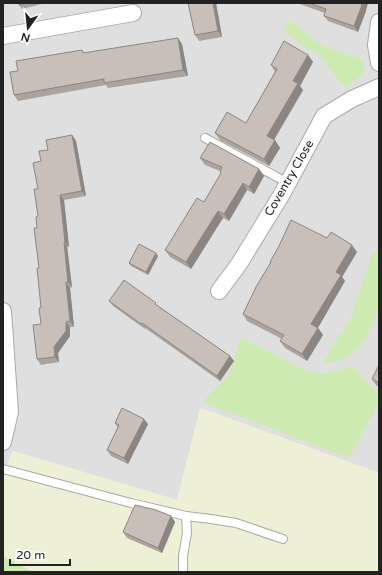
<svg xmlns="http://www.w3.org/2000/svg" width="382" height="575" font-family="'Varela Round',sans-serif">
	<style>
		.residential { fill: #e0dfdf }
		.farmland { fill: #eef0d5 }
		.grass { fill: #cdebb0 }
		.lines { fill: none; stroke-linecap: round; stroke-linejoin: round }
		.service-casing { stroke: #a9a9a9; stroke-width: 10 }
		.minor-casing { stroke: #a9a9a9; stroke-width: 18 }
		.service { stroke: #fff; stroke-width: 8 }
		.minor { stroke: #fff; stroke-width: 16 }
		.wall { fill: #aba49e }
		.shaded-wall { fill: #8b8681 }
		.building { fill: #c7bfb8; stroke: #8b8681 }
		.labels { text-anchor: middle; stroke-width: 3; stroke-linejoin: round; paint-order: stroke }
		.street-label { font-size: 12px; fill: #222; stroke: #fff }
	</style>
	<rect width="100%" height="100%" fill="#f2efe9"/>
	<polygon class="residential" points="3,3 379,3 379,473 201,408 177,500 13,451 3,473"/>
	<polygon class="farmland" points="200,408 379,473 379,572 33,572 3,556 3,473 13,451 177,500"/>
	<g class="grass">
		<path d="M290,20C298,26 306,34 315,40C329,50 347,55 364,59L363,74L345,88L316,52L302,46L283,30Z"/>
		<polygon points="373,251 376,251 379,254 379,310 372,324 367,337 355,351 348,357 337,361 322,364 351,317"/>
		<polygon points="241,337 305,371 326,374 352,366 379,395 379,403 349,458 202,402 229,375"/>
		<polygon points="3,556 33,572 3,572"/>
	</g>
	<g class="lines">
		<defs>
			<g id="service">
				<polyline points="205,138 288,183"/>
				<polyline points="3,469 131,503 186,516 211,519 236,523 283,539"/>
				<polyline points="183,572 183,556 187,533 186,516"/>
			</g>
			<g id="minor">
				<polyline points="379,22 376,45 379,63"/>
				<polyline points="3,36 133,13"/>
				<polyline points="219,291 239,264 282,194 324,116 352,99 379,87"/>
				<polyline points="3,311 10,412 3,442"/>
			</g>
		</defs>
		<use href="#service" class="service-casing"/>
		<use href="#minor" class="minor-casing"/>
		<use href="#service" class="service"/>
		<use href="#minor" class="minor"/>
	</g>
	<g class="wall">
		<polygon points="19,3 46,3 22,9 19,5"/>
		<polygon points="188,3 216,3 222,37 199,41 195,35"/>
		<polygon points="297,3 368,3 366,10 366,11 358,32 328,21 324,16 325,13"/>
		<polygon points="182,44 188,76 108,88 106,85 18,101 14,95 18,71 82,50 84,53"/>
		<polygon points="308,55 313,62 300,86 303,90 274,140 280,148 269,166 220,140 215,133 246,123 275,72 271,65"/>
		<polygon points="72,135 76,141 86,196 64,200 69,247 67,247 72,287 70,288 74,327 70,327 70,336 58,353 59,362 41,365 37,359 41,324 41,308 37,228 38,216 38,189 41,161 48,150"/>
		<polygon points="200,158 259,169 264,176 254,194 247,190 229,221 223,218 191,269 170,257 165,250 204,202 221,174 220,172 220,171 205,165"/>
		<polygon points="357,252 342,277 345,281 318,328 323,335 307,361 285,348 280,341 282,339 247,321 243,314 270,263 270,262"/>
		<polygon points="158,256 148,275 131,266 129,263"/>
		<polygon points="109,301 159,307 230,356 234,361 220,381 145,328 145,329 113,306"/>
		<polygon points="379,365 379,387 376,385 372,379"/>
		<polygon points="115,423 148,424 128,464 111,456 107,450 118,428"/>
		<polygon points="171,516 175,522 162,553 127,538 123,532"/>
	</g>
	<g class="shaded-wall">
		<polygon points="213,3 216,3 222,37 218,31"/>
		<polygon points="362,3 368,3 366,10 366,11 358,32 354,26"/>
		<polygon points="178,38 182,44 188,76 183,70"/>
		<polygon points="308,55 313,62 300,86 303,90 272,143 267,136 293,81"/>
		<polygon points="72,135 76,141 86,196 82,191"/>
		<polygon points="275,140 280,148 269,166 264,159"/>
		<polygon points="259,169 264,176 254,194 249,187"/>
		<polygon points="243,183 247,190 229,221 224,214"/>
		<polygon points="60,195 64,200 69,247 65,242"/>
		<polygon points="218,211 223,218 191,269 186,262"/>
		<polygon points="64,242 67,247 72,287 68,282"/>
		<polygon points="352,245 357,252 342,277 345,281 316,331 311,324 336,272"/>
		<polygon points="156,253 158,256 148,275 146,272"/>
		<polygon points="66,282 70,288 74,327 70,321"/>
		<polygon points="66,322 70,327 70,336 58,353 59,362 55,357 54,347"/>
		<polygon points="318,328 323,335 307,361 302,354"/>
		<polygon points="230,356 234,361 220,381 217,376"/>
		<polygon points="144,419 148,424 128,464 124,458"/>
		<polygon points="171,516 175,522 162,553 158,548"/>
	</g>
	<g class="building">
		<polygon points="19,3 28,3 19,5"/>
		<polygon points="188,3 213,3 218,31 195,35"/>
		<polygon points="309,3 362,3 361,5 362,5 354,26 324,16 326,9"/>
		<polygon points="178,38 183,70 104,83 104,79 14,95 10,72 18,71 16,61 82,50 83,53"/>
		<polygon points="284,41 308,55 293,81 298,83 267,136 275,140 264,159 215,133 227,112 246,123 277,69 271,65"/>
		<polygon points="72,135 82,191 60,195 65,242 64,242 68,282 66,282 70,321 66,322 66,331 54,347 55,357 37,359 33,325 41,324 39,308 41,308 37,268 39,268 34,228 37,228 36,217 38,216 34,189 38,189 33,163 41,161 39,151 48,150 46,140"/>
		<polygon points="210,142 259,169 249,187 243,183 224,214 218,211 186,262 165,250 197,198 204,202 221,173 220,172 222,167 200,158"/>
		<polygon points="291,220 327,238 331,232 352,245 336,272 341,275 311,324 318,328 302,354 280,341 284,335 243,314 256,287 271,262 270,262 279,246"/>
		<polygon points="139,244 156,253 146,272 129,263"/>
		<polygon points="124,280 156,303 155,304 230,356 217,376 142,323 141,324 109,301"/>
		<polygon points="379,365 379,383 372,379"/>
		<polygon points="122,408 144,419 124,458 107,450 119,425 115,423"/>
		<polygon points="135,505 156,510 171,516 158,548 123,532"/>
	</g>
	<g class="labels">
		<g class="street-label">
			<text transform="translate(289 178) rotate(-60)" y="4">Coventry Close</text>
		</g>
	</g>
	<rect width="382" height="575" fill="none" stroke="#222222" stroke-width="8"/>
	<g transform="translate(28 28) rotate(195)" stroke="#ffffff" stroke-width="3" paint-order="stroke">
	<path d="M0-3L7 15L0 10L-7 15Z" fill="#222222"/>
	<text y="-6" font-size="11" font-weight="bold" text-anchor="middle" fill="#222222">N</text>
	</g>
	<path d="M10 559v6h60v-6" fill="none" stroke="#222222" stroke-width="2"/>
	<text x="16" y="559" font-size="12" fill="#222222" stroke="#ffffff" stroke-width="3" paint-order="stroke">20 m</text>
</svg>
